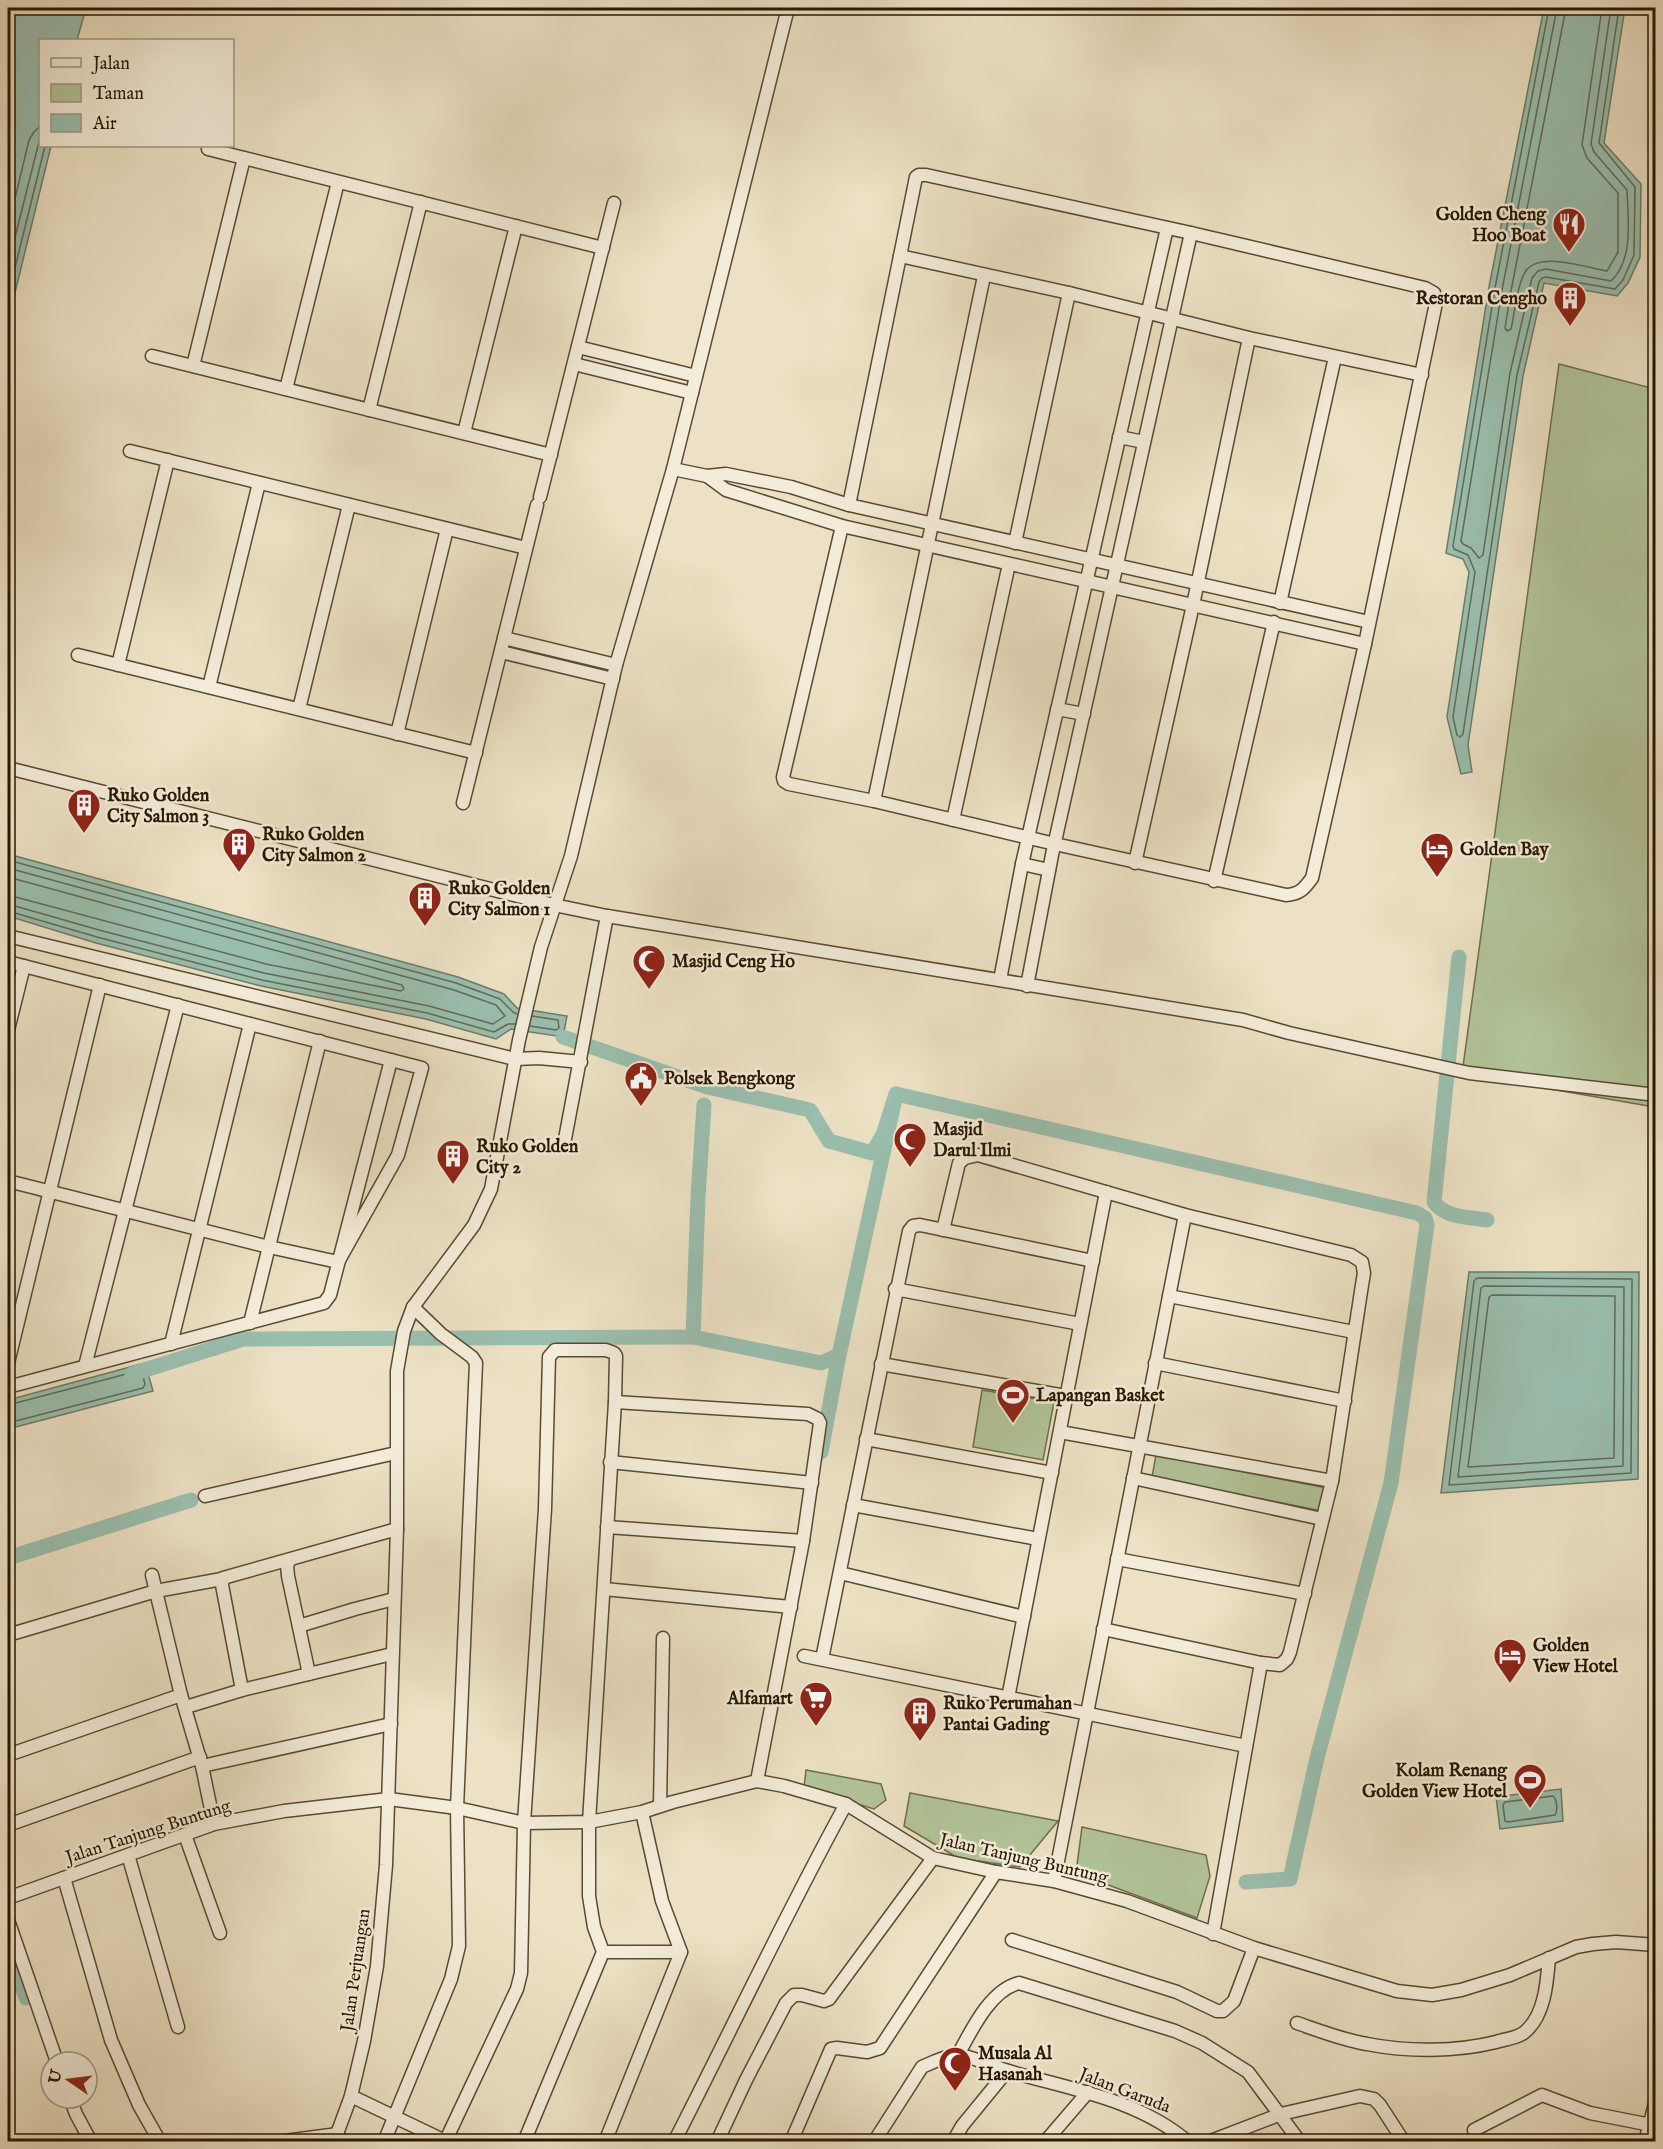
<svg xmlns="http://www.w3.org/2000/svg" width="1663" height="2149" font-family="'IM FELL English',serif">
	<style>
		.green { fill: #b2c499; stroke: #6d6e4c; stroke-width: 1.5 }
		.water { fill: #9abeae; stroke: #6c7b68; stroke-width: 1.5 }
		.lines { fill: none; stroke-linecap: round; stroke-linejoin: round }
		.shore { stroke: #616a57; stroke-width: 1.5 }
		.canal { stroke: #9abeae; stroke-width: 15 }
		.minor-casing { stroke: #594a31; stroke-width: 15 }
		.minor { stroke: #f3ecd9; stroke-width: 12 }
		.labels { text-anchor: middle; stroke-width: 5; stroke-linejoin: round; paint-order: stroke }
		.poi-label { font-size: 18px; font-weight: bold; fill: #281700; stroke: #f3ecd9; text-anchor: start }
		.street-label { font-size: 18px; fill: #281700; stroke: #f3ecd9 }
	</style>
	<rect width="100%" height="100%" fill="#ece1c4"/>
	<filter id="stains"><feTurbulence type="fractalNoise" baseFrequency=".00333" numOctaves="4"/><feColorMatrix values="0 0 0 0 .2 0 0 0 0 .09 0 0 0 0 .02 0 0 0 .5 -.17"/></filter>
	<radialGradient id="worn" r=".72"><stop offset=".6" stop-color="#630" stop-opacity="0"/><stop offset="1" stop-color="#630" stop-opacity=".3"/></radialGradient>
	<g class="green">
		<polygon points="1559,364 1655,389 1655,1107 1462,1074"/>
		<polygon points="982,1390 1054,1402 1043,1460 973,1447"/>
		<polygon points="1156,1455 1332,1489 1327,1512 1152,1477"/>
		<polygon points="806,1770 881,1784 886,1800 874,1809 804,1788"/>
		<polygon points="910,1793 1058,1821 1020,1867 958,1858 904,1826"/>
		<polygon points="1082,1827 1206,1855 1210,1876 1197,1918 1076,1873"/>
	</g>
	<g class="water">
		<polygon points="8,8 86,8 77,40 40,40 40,146 51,146 8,321"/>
		<polygon points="1544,8 1625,8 1604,143 1641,184 1640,257 1628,283 1617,296 1544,283 1523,376 1468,745 1472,772 1461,774 1447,717 1469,572 1463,559 1446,553 1489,287"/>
		<polygon points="8,854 458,977 504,994 517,1008 567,1016 563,1037 511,1029 496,1039 426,1019 261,986 96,943 8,916"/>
		<polygon points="1469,1272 1639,1272 1638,1479 1441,1493"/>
		<polygon points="145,1363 153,1391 8,1429 8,1400"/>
		<polygon points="1561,1789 1563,1821 1500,1829 1496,1797"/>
	</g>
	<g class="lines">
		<g class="shore">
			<polyline points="1549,8 1495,288 1453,546 1454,549 1468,555 1475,572 1453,717 1457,735 1460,737 1463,734 1517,375 1539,282 1542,278 1546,277 1615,289 1623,280 1634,255 1635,187 1599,143 1619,8"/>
			<path d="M1557,8L1502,290L1461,541L1463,544L1471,548L1479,558L1483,555L1510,373L1532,278L1538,271L1546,269L1611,281C1634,260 1628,218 1627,190L1594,152L1591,144L1611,8"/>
			<path d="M1566,8L1511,291L1505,328L1507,331L1511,329C1515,312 1516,290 1524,274C1536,249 1586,268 1607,271L1618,252V193L1587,158L1582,145L1602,8"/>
			<polyline points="8,228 29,140 34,132 40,126"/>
			<polyline points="8,265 40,138"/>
			<polyline points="8,296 45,146"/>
			<polyline points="8,860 456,983 500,999 513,1012 517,1014"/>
			<polyline points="8,868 454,990 496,1005 505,1016 493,1024 429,1006 264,973 99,930 8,904"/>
			<polyline points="8,877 402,985 404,989 401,991 266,964 8,895"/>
			<polyline points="8,911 97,937 262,980 427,1013 494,1032 508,1024 515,1024"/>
			<polyline points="530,1026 556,1030 559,1028 558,1020 532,1016"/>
			<polygon points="1477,1278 1632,1279 1631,1473 1449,1485 1474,1281"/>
			<polygon points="1484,1286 1624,1287 1623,1466 1458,1477 1481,1288"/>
			<polygon points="1492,1295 1615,1296 1614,1458 1468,1467 1489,1297"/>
			<polyline points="8,1405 138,1371 142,1373 145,1384 143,1388 8,1423"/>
			<path d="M1553,1796C1557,1799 1558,1811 1555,1815L1508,1822L1505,1821L1503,1805L1505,1802Z"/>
		</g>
		<g class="canal">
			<path d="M1459,957L1434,1202C1445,1218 1469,1217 1487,1220"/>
			<polyline points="563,1037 707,1087 810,1110 829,1141 872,1153 883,1135 896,1094 839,1355 821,1452"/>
			<polyline points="896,1094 1417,1213 1425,1218 1427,1225 1391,1483 1317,1758 1290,1879 1246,1882"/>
			<polyline points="693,1337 821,1363 839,1355"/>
			<polyline points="132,1374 243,1339 693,1337 698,1197 704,1105"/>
			<polyline points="8,1558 191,1500"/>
			<polyline points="8,1948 26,1998"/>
		</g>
		<defs>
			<g id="minor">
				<polyline points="208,149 603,248"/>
				<polyline points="578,347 696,376"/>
				<polyline points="152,356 551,455"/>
				<polyline points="574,364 692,393"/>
				<polyline points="193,366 244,158"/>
				<polyline points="286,389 338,182"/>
				<polyline points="369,410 421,202"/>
				<polyline points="464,433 516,226"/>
				<polyline points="1119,437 1144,442"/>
				<polyline points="130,451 526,548"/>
				<polyline points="673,469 707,476 726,474 791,487 849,505 1369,622"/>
				<polyline points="707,476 726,490 842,526 1365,644"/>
				<polyline points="540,497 614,203"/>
				<polyline points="849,505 900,256 1069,293 1249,338 1422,375"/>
				<polyline points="842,526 783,777 784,781 789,784 874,801 984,276"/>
				<polyline points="1015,543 1069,293"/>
				<polyline points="1280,603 1335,357"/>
				<polyline points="504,638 616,665"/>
				<polyline points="501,652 613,679"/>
				<polyline points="78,655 476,753"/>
				<polyline points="118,665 168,460"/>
				<polyline points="209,687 259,483"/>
				<polyline points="299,709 349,505"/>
				<polyline points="1057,709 1084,714"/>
				<polyline points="397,734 447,529"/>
				<polyline points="8,768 554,905 607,916 1243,1020 1289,1033 1469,1073 1656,1095"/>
				<path d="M874,801L1055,844L1286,895C1300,894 1304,889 1312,878L1365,644L1436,303L1434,293L1425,288L1191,233L926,175H919L916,177L900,256"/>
				<polyline points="463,803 537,505"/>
				<polyline points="953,820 1009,564"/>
				<polyline points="1135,863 1193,605 1249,338"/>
				<polyline points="1022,864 1049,870"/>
				<polyline points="1214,881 1274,622"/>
				<polyline points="8,936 515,1059 539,1058 581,1062"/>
				<polyline points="8,962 422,1068 398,1155 338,1262 269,1247 8,1181"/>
				<polyline points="1000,980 1022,864 1167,228"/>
				<polyline points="1027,986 1052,855 1191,233"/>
				<polyline points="8,1030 24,966"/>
				<polyline points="565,1139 607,916"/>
				<polyline points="943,1230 959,1163 965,1158 978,1155 1185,1215 1351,1255 1362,1262 1364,1273 1362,1285 1332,1481 1290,1652 1287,1659 1280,1665 1261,1663"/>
				<polyline points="895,1289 1080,1324"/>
				<polyline points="1169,1296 1354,1332"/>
				<polyline points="250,1323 320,1041"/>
				<polyline points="171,1344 250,1024"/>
				<polyline points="8,1363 100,985"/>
				<polyline points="1155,1363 1345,1401"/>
				<polyline points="881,1364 1066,1396"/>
				<polyline points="85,1366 178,1005"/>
				<polyline points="8,1387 324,1303 330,1295 391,1060"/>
				<polyline points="615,1402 808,1414 818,1419 820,1423 803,1541 757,1781"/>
				<polyline points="1060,1432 1332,1481"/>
				<polyline points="866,1439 1052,1473"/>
				<polyline points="610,1462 812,1483"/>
				<polyline points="1133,1478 1322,1519"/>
				<polyline points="205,1496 396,1453"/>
				<polyline points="853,1505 1038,1539"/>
				<polyline points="607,1527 803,1541"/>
				<polyline points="1117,1559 1305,1594"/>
				<polyline points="290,1560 287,1565 288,1576 309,1674"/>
				<polyline points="840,1573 1024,1617"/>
				<polyline points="152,1575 181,1695 202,1766 214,1824"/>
				<polyline points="604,1589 791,1607"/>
				<polyline points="299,1626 355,1609 394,1599"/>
				<polyline points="1103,1629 1261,1663 1213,1934"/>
				<polyline points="8,1635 156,1591 222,1579"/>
				<polyline points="804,1656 1246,1746"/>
				<polyline points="822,1659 909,1231 913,1226 920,1225 1093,1261"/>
				<polyline points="242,1690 222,1585 223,1578 397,1529"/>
				<polyline points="1008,1698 1106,1192"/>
				<polyline points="186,1707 242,1690 392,1654"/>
				<polyline points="8,1755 181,1695"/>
				<polyline points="202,1766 391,1724"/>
				<polyline points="660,1806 663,1638"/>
				<polyline points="8,1825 200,1757"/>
				<polyline points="185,1835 220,1933"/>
				<polyline points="128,1855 178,2027"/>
				<polyline points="64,1878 111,2040 139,2105 160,2142"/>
				<polyline points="1054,1881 1185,1215"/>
				<polyline points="8,1898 214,1824 284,1811 389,1799 457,1808 524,1823 589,1822 642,1812 673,1802 757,1781 784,1786 846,1804 933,1858 996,1872 1054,1881 1127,1901 1254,1948 1397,1991 1432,1995 1461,1990 1510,1975 1576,1947 1593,1944 1616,1942 1656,1945"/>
				<polyline points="8,1920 57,2062"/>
				<polyline points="1012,1940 1177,1992 1217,2011 1223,2011 1234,2001 1254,1948"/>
				<polyline points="603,1952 681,1952"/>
				<path d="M1297,2023C1320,2031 1343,2040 1367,2044C1408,2052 1456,2052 1496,2042C1505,2039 1519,2038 1526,2031C1545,2014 1547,1982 1549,1958"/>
				<path d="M958,2055C971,2031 990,1990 1019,1983L1175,2031L1202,2043L1248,2072L1300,2142"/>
				<polyline points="351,2096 447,2142"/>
				<polyline points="70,2098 76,2114 91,2142"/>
				<polyline points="1474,2130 1542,2095 1590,2113 1656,2126"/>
				<polyline points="277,2142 338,2134"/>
				<polyline points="334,2142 351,2096 364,2041 377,1966 386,1865 397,1529 397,1371 404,1331 413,1307 474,1225 491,1189 519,1040 541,947 571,856 616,665 673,469 788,8"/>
				<polyline points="384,2142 451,1979 459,1946 457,1808 476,1363 472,1357 441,1334 413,1307"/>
				<polyline points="445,2142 517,1989 521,1973 524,1823 545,1509 549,1357 555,1350 606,1350 614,1353 616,1356 615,1402 589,1822 589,1896 594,1927 603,1952 524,2142"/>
				<polyline points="605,2142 681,1952 662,1901 642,1812"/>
				<path d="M674,2142C732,2029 785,1915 846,1804"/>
				<polyline points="717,2142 746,2080 786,2003 794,1995 802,1995 824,2001 829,1999 933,1858"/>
				<polyline points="791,2142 831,2049 837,2048 867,2052 880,2048 996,1872"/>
				<path d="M874,2142L922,2067C933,2062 945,2056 957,2055C969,2055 992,2066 1005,2070C1068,2089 1136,2098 1188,2142"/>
				<polyline points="953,2142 962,2126 1007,2071"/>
				<polyline points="1045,2142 1088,2092"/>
				<polyline points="1208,2142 1281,2114 1360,2096 1374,2099 1380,2105 1404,2142"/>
				<polyline points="1645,2142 1656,2100"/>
			</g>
		</defs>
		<use href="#minor" class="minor-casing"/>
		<use href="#minor" class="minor"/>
	</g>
	<defs>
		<symbol id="restaurant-pin" viewBox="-11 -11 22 30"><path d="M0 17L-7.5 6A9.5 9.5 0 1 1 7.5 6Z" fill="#8f2418" stroke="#f3ecd9"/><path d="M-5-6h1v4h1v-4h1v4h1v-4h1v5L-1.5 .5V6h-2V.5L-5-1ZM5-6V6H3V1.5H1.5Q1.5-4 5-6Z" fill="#fff"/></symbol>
		<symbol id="building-pin" viewBox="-11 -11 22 30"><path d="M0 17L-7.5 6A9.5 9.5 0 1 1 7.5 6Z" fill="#8f2418" stroke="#f3ecd9"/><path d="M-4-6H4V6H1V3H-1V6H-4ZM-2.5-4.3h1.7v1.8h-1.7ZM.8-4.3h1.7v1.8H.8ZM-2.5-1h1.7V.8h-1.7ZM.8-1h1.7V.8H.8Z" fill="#fff"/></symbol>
		<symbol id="hotel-pin" viewBox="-11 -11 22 30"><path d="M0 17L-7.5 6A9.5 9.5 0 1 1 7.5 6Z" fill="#8f2418" stroke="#f3ecd9"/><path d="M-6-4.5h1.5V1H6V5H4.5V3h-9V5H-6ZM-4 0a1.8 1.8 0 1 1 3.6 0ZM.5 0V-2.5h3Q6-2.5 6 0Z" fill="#fff"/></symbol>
		<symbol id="mosque-pin" viewBox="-11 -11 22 30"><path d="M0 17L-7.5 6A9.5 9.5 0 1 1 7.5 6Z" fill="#8f2418" stroke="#f3ecd9"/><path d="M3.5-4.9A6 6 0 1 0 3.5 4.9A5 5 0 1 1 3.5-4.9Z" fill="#fff"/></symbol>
		<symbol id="civic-pin" viewBox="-11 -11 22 30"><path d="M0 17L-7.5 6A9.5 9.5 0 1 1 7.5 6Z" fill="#8f2418" stroke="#f3ecd9"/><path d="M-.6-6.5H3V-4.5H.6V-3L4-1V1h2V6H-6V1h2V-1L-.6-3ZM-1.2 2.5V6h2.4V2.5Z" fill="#fff"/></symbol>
		<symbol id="stadium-pin" viewBox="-11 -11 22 30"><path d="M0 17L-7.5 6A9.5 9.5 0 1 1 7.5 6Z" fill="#8f2418" stroke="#f3ecd9"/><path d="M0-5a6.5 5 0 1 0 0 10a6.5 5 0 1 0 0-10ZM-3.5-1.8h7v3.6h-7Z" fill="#fff"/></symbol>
		<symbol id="supermarket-pin" viewBox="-11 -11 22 30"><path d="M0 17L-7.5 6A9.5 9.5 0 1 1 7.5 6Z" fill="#8f2418" stroke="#f3ecd9"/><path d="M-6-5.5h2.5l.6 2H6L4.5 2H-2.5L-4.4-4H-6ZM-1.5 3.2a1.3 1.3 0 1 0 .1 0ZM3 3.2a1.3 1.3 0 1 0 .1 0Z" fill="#fff"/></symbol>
	</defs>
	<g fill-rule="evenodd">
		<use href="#restaurant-pin" x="1550" y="205" width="38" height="52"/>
		<use href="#building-pin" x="1551" y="279" width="38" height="52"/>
		<use href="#building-pin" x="65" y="786" width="38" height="52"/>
		<use href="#building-pin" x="220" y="825" width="38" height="52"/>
		<use href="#hotel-pin" x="1418" y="830" width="38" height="52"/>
		<use href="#building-pin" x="406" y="879" width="38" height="52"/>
		<use href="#mosque-pin" x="630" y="942" width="38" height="52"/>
		<use href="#civic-pin" x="622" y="1059" width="38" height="52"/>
		<use href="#mosque-pin" x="891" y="1120" width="38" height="52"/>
		<use href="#building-pin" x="434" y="1137" width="38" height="52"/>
		<use href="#stadium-pin" x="994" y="1376" width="38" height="52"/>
		<use href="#hotel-pin" x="1491" y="1636" width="38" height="52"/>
		<use href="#supermarket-pin" x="797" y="1679" width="38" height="52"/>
		<use href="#building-pin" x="901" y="1694" width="38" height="52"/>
		<use href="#stadium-pin" x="1511" y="1761" width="38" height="52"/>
		<use href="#mosque-pin" x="936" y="2044" width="38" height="52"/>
	</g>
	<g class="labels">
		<g class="poi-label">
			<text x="1546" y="220" text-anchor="end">Golden Cheng<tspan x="1546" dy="21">Hoo Boat</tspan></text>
			<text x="1547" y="304" text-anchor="end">Restoran Cengho</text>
			<text x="107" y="801">Ruko Golden<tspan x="107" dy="21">City Salmon 3</tspan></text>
			<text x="262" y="840">Ruko Golden<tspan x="262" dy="21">City Salmon 2</tspan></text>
			<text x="1460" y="855">Golden Bay</text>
			<text x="448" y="894">Ruko Golden<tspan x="448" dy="21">City Salmon 1</tspan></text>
			<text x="672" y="967">Masjid Ceng Ho</text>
			<text x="664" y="1084">Polsek Bengkong</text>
			<text x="933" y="1135">Masjid<tspan x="933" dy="21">Darul Ilmi</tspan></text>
			<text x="476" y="1152">Ruko Golden<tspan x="476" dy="21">City 2</tspan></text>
			<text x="1036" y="1401">Lapangan Basket</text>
			<text x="1533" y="1651">Golden<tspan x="1533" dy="21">View Hotel</tspan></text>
			<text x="793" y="1704" text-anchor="end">Alfamart</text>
			<text x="943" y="1709">Ruko Perumahan<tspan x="943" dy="21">Pantai Gading</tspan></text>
			<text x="1507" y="1776" text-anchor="end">Kolam Renang<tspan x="1507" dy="21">Golden View Hotel</tspan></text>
			<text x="978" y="2059">Musala Al<tspan x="978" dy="21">Hasanah</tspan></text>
		</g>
		<g class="street-label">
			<text transform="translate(148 1831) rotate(-18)" y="6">Jalan Tanjung Buntung</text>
			<text transform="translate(1024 1858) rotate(13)" y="6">Jalan Tanjung Buntung</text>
			<text transform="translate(355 1970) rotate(-82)" y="6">Jalan Perjuangan</text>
			<text transform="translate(1125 2090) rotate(21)" y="6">Jalan Garuda</text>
		</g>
	</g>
	<rect width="1663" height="2149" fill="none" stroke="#ece1c4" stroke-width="30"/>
	<rect x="9" y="9" width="1645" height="2131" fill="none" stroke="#281700" stroke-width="3"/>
	<rect x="15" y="15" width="1633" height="2119" fill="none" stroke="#281700" stroke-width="1.5"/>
	<rect x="39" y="39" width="195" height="108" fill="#f3ecd9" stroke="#a29782" stroke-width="1.5"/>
	<rect x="51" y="58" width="30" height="9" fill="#f3ecd9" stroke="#a29782" stroke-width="1.5"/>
	<text x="93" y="69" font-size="18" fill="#281700">Jalan</text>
	<rect x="51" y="84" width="30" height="18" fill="#b2c499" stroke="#a29782" stroke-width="1.5"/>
	<text x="93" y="99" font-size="18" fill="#281700">Taman</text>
	<rect x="51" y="114" width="30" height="18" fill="#9abeae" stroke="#a29782" stroke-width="1.5"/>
	<text x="93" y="129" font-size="18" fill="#281700">Air</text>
	<g transform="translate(69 2080) rotate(284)"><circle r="28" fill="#f3ecd9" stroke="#a29782" stroke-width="1.5"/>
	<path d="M0-4.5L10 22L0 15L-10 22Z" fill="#8f2418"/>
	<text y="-9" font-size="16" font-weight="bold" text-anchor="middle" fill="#281700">U</text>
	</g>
	<rect width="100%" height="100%" filter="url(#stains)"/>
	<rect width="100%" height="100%" fill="url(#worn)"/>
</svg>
